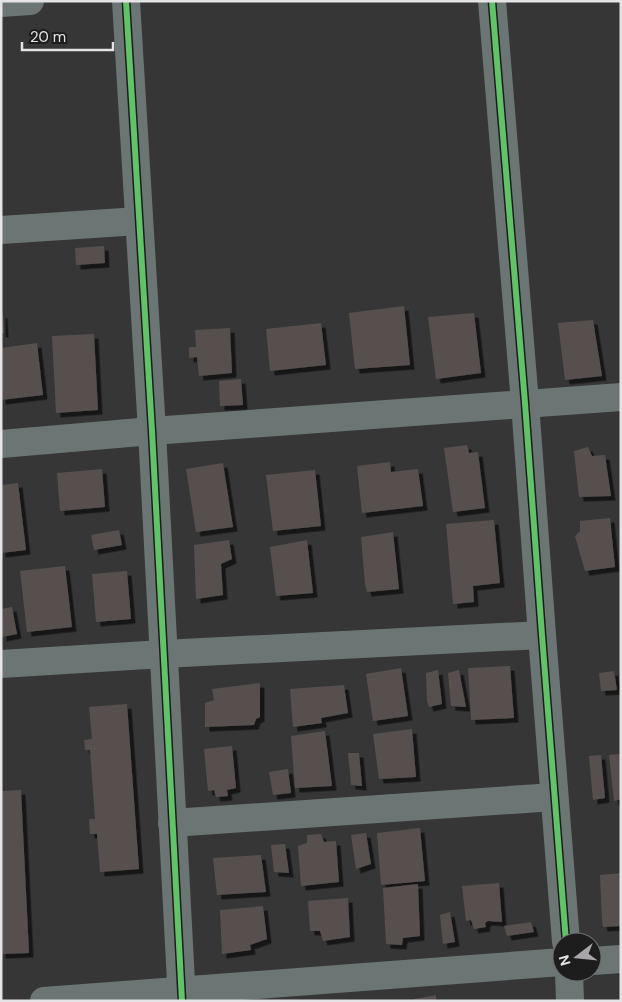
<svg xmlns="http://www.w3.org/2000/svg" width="622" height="1002" font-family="'DM Sans',sans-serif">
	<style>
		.building { fill: #56504e; filter: url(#shadow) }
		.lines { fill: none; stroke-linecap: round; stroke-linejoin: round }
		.street { stroke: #6b7674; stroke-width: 28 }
		.cycleway-casing { stroke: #1e1d1e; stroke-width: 9 }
		.cycleway { stroke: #61c268; stroke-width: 6 }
	</style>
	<defs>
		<filter id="shadow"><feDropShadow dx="4.5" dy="4.5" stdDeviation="0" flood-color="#0009"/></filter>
	</defs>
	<rect width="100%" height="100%" fill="#363636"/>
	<g class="building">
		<polygon points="104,246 105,263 76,265 75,248"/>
		<polygon points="404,306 410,365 355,369 349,313"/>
		<polygon points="474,313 481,373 436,379 428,317"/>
		<polygon points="1,314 3,314 4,333 1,333"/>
		<polygon points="593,320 602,376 565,380 558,323"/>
		<polygon points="321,323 326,365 270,371 266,329"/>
		<polygon points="230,328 232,373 199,376 197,357 189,358 189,347 196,347 195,330"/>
		<polygon points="94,334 98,410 56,413 52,336"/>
		<polygon points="37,343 43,395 1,400 1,348"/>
		<polygon points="241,379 243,405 220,406 219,381"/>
		<polygon points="467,445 469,453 478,452 485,508 453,512 444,448"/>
		<polygon points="588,447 592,456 605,455 611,496 579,497 574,451"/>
		<polygon points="390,462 391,472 418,469 423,506 362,513 357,466"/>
		<polygon points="223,463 233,527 196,532 186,469"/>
		<polygon points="102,469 105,507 60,511 57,473"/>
		<polygon points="315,470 321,526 273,531 266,475"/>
		<polygon points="18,483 26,550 1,553 1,485"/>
		<polygon points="610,518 615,567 585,571 575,536 580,531 580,521"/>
		<polygon points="494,520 500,583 473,586 474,602 453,604 446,524"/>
		<polygon points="119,530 122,545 94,550 91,535"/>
		<polygon points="393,532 399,589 367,592 365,584 361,537"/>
		<polygon points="229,540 232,559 221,564 223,595 196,599 194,545"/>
		<polygon points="307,540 313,593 276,596 270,547"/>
		<polygon points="65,566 72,627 27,632 20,571"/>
		<polygon points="127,571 131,619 96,622 92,574"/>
		<polygon points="12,607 17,634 2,637 1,609"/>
		<polygon points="510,666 514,718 471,720 468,668"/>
		<polygon points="401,668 408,716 373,721 366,674"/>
		<polygon points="438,670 442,704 429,707 427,701 426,673"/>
		<polygon points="459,670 466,707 451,706 448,673"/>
		<polygon points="614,671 617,690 601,691 599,673"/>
		<polygon points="259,683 260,684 260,717 256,719 254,725 205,727 205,703 214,700 212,689"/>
		<polygon points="344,685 348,713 321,718 322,723 293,727 290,689"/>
		<polygon points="127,704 139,869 100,872 97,834 90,834 89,819 95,819 90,750 85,750 84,740 92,739 89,707"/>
		<polygon points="412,729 416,777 379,779 373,734"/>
		<polygon points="325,731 332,786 295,788 291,736"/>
		<polygon points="232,746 236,788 227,790 228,796 216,797 214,790 208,791 204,749"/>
		<polygon points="348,753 359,753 362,786 351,785"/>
		<polygon points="621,754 621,799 614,801 609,755"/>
		<polygon points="601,755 605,798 593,800 589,756"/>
		<polygon points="288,769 291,793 273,795 269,772"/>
		<polygon points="21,790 29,953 1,954 1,791"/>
		<polygon points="420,828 425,881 381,885 377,833"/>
		<polygon points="366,833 371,864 356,869 351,835"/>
		<polygon points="321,834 324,842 336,841 339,882 301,886 298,846 307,843 307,835"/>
		<polygon points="285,844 289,873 274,872 271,845"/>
		<polygon points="261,855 266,892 217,895 213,858"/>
		<polygon points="621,873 621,926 603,927 602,921 600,875"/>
		<polygon points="499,883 502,922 488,921 485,923 486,927 474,929 471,920 466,921 462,886"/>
		<polygon points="418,884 420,936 403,938 402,945 386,944 383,888"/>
		<polygon points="348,898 350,937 323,941 320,931 310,931 308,901"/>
		<polygon points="263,906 267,939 250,945 251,950 222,954 220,910"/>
		<polygon points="450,912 455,942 443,944 440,915"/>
		<polygon points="531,922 534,932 507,936 504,926"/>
		<polygon points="436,995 436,1001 414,1001 414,999"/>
	</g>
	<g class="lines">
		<g class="street">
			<polyline points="126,1 152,431 182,1001"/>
			<polyline points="492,1 525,403 542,635 566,942"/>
			<polyline points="1,3 30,1"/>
			<polyline points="1,230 139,221"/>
			<polyline points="1,444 152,431 621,397"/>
			<polyline points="1,664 163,654 542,635"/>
			<polyline points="172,823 554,797"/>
			<polyline points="592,961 621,959"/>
			<polyline points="569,972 570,1001"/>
			<polyline points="44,1001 562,962"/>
		</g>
		<defs>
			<g id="cycleway">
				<polyline points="126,1 152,431 182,1001"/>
				<polyline points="492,1 525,403 542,635 566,942"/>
			</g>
		</defs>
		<use href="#cycleway" class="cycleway-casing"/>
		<use href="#cycleway" class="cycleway"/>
	</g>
	<rect width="622" height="1002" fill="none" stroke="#e5e3e5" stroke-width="5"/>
	<g transform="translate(577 957) rotate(254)"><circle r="24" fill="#1e1d1e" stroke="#6e6c6e"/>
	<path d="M0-4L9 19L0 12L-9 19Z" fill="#a8a6a8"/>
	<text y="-8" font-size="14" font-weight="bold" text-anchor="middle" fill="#e5e3e5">N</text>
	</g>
	<path d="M22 42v8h91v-8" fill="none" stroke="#e5e3e5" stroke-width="2.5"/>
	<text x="30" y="42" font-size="15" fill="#e5e3e5" stroke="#1e1d1e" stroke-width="4" paint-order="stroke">20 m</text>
</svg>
